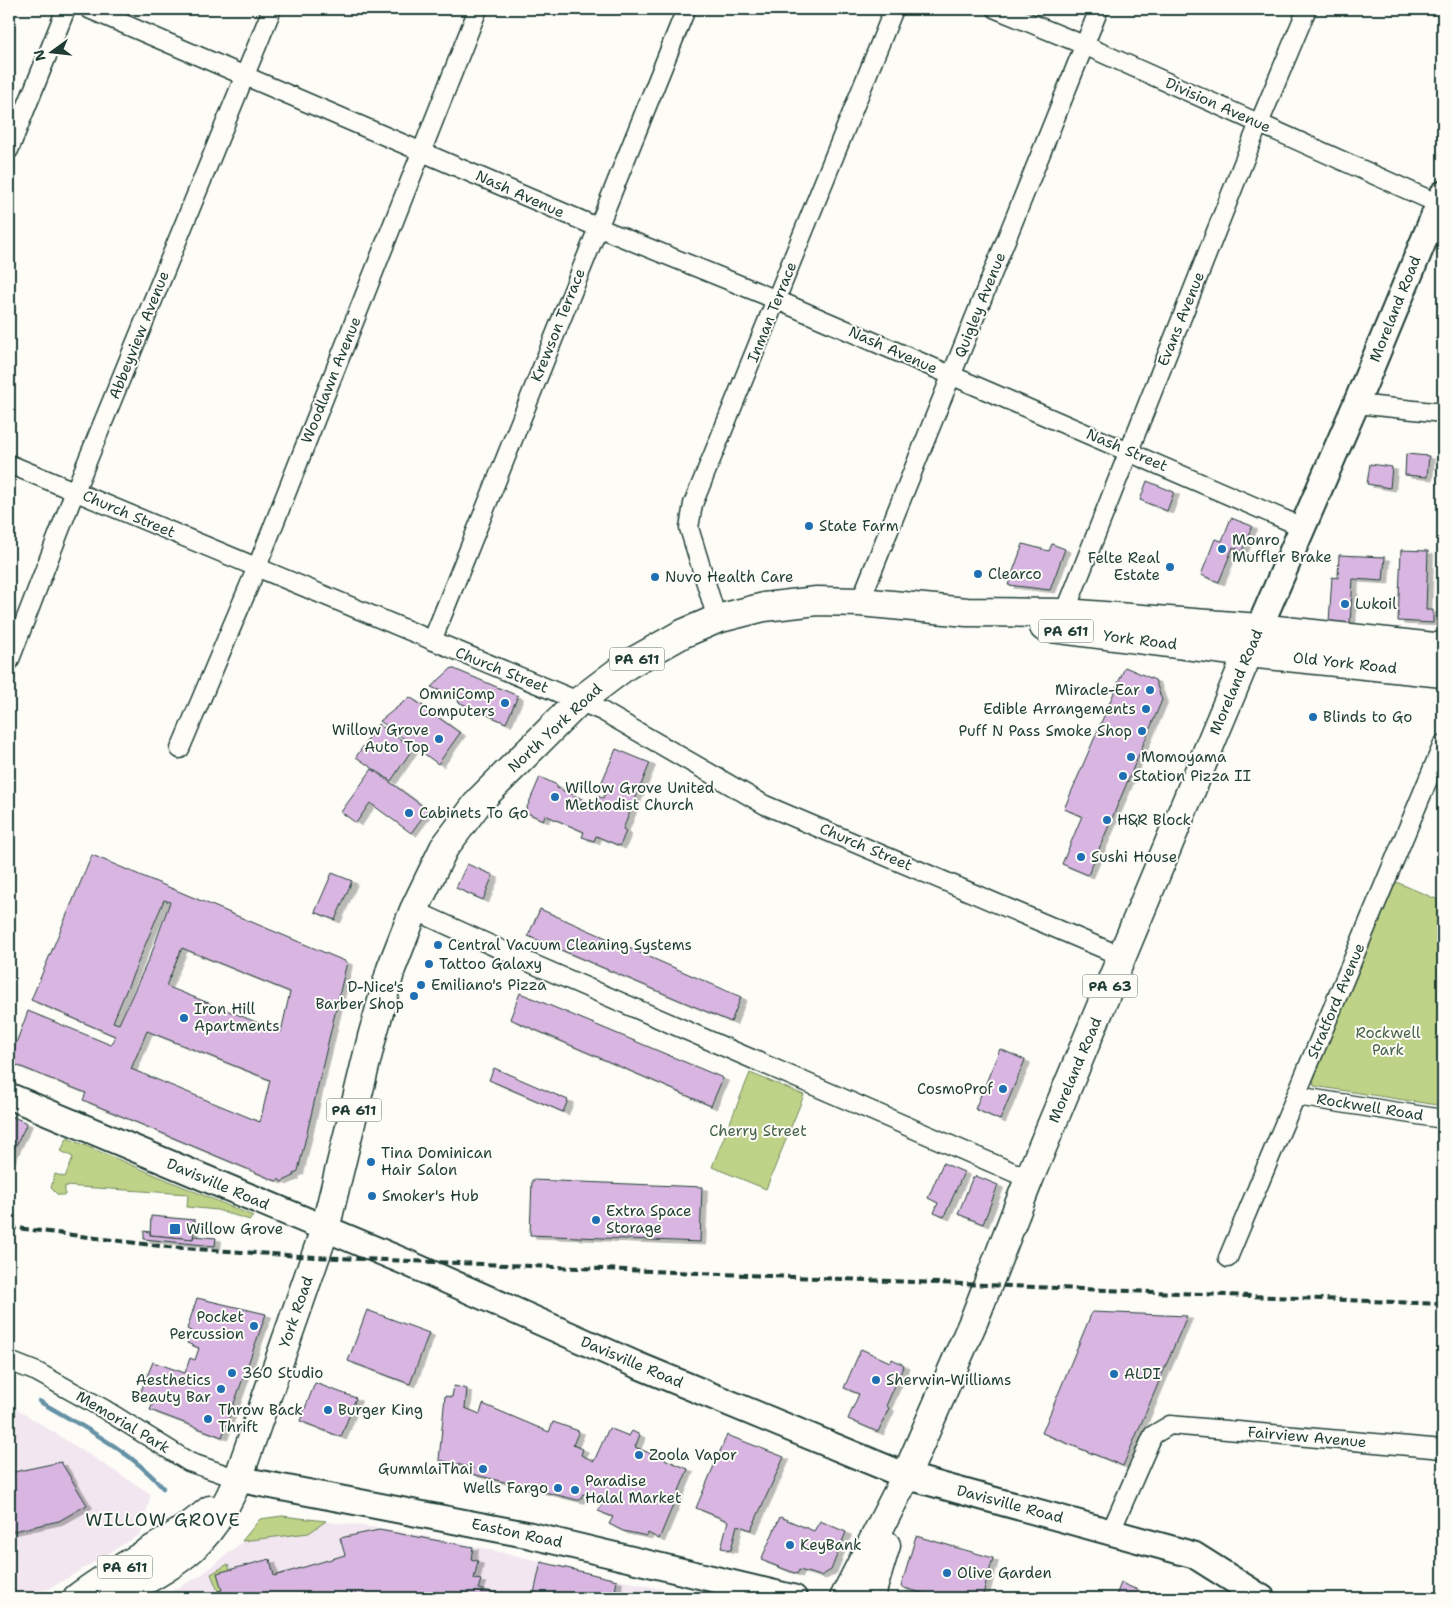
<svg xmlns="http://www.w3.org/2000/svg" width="1452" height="1607" font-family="'Shantell Sans',sans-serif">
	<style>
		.built { fill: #f2e7f0 }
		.green { fill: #bfd388; stroke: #6f885e }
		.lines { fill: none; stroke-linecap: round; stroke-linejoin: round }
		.stream { stroke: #6591a5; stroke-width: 4.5 }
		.building { fill: #d9b6e1; stroke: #1f3d34; fill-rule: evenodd; filter: url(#shadow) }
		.street-casing { stroke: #1f3d34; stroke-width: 21 }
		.secondary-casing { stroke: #1f3d34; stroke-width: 29 }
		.primary-casing { stroke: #1f3d34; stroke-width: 31 }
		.highway-casing { stroke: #1f3d34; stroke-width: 31 }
		.street { stroke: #fdfcf7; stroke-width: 18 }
		.secondary { stroke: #fdfcf7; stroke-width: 25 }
		.primary { stroke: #fdfcf7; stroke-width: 28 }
		.highway { stroke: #fdfcf7; stroke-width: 28 }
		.rail { stroke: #1f3d34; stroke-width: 4; stroke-dasharray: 8 4; stroke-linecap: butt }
		.poi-dot { fill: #1f6fb2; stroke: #fdfcf7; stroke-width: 2 }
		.labels { text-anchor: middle; stroke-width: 4; stroke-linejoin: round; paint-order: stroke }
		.shield { fill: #fdfcf7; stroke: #62766e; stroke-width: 1 }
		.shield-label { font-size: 14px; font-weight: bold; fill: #1f3d34 }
		.street-label { font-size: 15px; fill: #1f3d34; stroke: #fdfcf7 }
		.poi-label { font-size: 15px; fill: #1f3d34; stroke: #fdfcf7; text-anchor: start }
		.park-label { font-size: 15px; fill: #476249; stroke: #fdfcf7 }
		.quarter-label { font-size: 18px; letter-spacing: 1px; fill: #1f3d34; stroke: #fdfcf7 }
	</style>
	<defs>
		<filter id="shadow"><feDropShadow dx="5.5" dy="3" stdDeviation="0" flood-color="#0004"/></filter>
	</defs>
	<rect width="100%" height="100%" fill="#fdfcf7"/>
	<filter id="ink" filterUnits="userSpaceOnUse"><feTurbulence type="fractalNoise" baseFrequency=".02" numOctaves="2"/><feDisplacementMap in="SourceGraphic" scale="10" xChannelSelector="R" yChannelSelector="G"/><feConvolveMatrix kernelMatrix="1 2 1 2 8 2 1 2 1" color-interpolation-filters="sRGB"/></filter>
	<g filter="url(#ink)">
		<g class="built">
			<polygon points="9,1404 151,1494 141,1534 49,1589 9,1597"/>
			<polygon points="282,1516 379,1528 456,1542 700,1598 159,1598 201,1575 241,1543 260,1519"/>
		</g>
		<g class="green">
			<polygon points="1394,881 1443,902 1443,1106 1314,1086 1313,1080"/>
			<polygon points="750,1073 804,1095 766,1189 712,1167"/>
			<polygon points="67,1138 253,1216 250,1220 217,1210 187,1207 188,1194 65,1186 65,1195 58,1195 51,1188 55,1174 65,1177 73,1157 61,1151"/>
			<polygon points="282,1516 326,1521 309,1533 242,1541 260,1519"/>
			<polygon points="228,1564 230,1570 222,1590 218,1591 211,1574"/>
		</g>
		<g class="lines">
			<path class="stream" d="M39,1401C83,1427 130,1450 163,1488"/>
		</g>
		<g class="building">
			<polygon points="1406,454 1429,456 1427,477 1405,475"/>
			<polygon points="1442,457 1443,457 1443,478 1440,478"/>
			<polygon points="1370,464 1392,467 1390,488 1367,484"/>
			<polygon points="1147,481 1174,492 1167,511 1140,500"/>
			<polygon points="1231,518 1252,526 1242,551 1233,547 1219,582 1201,575 1215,539 1222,541"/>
			<polygon points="1023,544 1049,551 1052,544 1065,549 1050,590 1008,585"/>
			<polygon points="1401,550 1428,551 1426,610 1433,610 1433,623 1398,621"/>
			<polygon points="1339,555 1385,557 1383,581 1353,579 1350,623 1329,622 1332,577 1338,578"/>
			<polygon points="1125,667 1155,680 1162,700 1088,875 1062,864 1082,816 1064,809"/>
			<polygon points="452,668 518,696 506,723 458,702 459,699 431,687"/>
			<polygon points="410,697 460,733 438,764 380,721"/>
			<polygon points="378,724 413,748 391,781 356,757"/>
			<polygon points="616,749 650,763 623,829 626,831 620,846 596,836 594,841 582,837 584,832 545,815 543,820 525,812 540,777 557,785 557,788 594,804 597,796 603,798 608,787 601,784"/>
			<polygon points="372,769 428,810 411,833 370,803 356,823 341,812"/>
			<path d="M92,855L347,962L298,1171L293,1174L294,1176L281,1182L279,1179L276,1181L83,1100L86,1093L9,1062L28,1011L111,1045L114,1040L115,1036L31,1000ZM164,900L170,902L152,952L119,1024L113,1022ZM182,948L290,992L281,1032L166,986ZM147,1031L270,1080L260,1122L131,1069Z"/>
			<polygon points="467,864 493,875 483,900 456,888"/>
			<polygon points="332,873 352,881 335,920 315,912"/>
			<polygon points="540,909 741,997 731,1022 528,936"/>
			<polygon points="520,993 723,1078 711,1106 510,1019"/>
			<polygon points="1000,1049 1025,1060 1000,1120 975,1109"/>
			<polygon points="494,1068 568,1100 563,1112 489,1080"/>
			<polygon points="9,1115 27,1123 9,1160"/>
			<polygon points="943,1163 964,1172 944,1217 934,1213 938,1203 928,1198"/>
			<polygon points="976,1176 998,1185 983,1224 958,1214 972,1179"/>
			<polygon points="532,1180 702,1187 700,1242 530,1235"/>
			<polygon points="151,1216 195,1220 193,1239 150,1235"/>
			<polygon points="144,1231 150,1232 150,1235 193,1239 194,1236 216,1238 215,1246 144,1239"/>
			<polygon points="197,1298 266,1314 222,1437 150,1410 155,1399 140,1393 153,1362 185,1373 190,1358 195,1360 199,1348 187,1343 191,1331 187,1329"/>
			<polygon points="367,1310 429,1333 410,1384 348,1361"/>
			<polygon points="1092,1312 1187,1316 1123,1466 1042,1433"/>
			<polygon points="861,1349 890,1362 892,1359 904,1365 886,1406 889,1408 878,1432 848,1419 859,1394 844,1388"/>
			<polygon points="315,1383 356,1398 341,1437 300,1421"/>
			<polygon points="454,1386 467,1389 465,1408 480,1414 483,1404 549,1432 553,1422 579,1431 573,1445 583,1449 581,1455 594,1461 609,1428 629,1436 632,1431 640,1435 635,1447 688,1469 659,1539 648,1533 647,1536 623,1531 609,1524 613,1517 598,1511 603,1502 583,1494 580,1500 577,1500 472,1474 473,1468 439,1460 445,1396 452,1397"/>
			<polygon points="727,1435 784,1457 751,1530 737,1525 731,1550 721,1548 728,1521 696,1508"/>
			<polygon points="61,1462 87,1505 59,1521 9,1532 9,1473"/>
			<polygon points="780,1517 814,1531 820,1521 846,1532 831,1570 821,1576 799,1570 797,1574 761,1560"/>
			<polygon points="379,1530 473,1547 471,1559 478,1561 474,1579 481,1580 478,1589 497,1593 496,1598 221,1598 218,1591 222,1590 217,1573 270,1559 274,1576 345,1555 340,1538"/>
			<polygon points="916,1536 993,1558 982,1598 939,1598 901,1587"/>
			<polygon points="541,1562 617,1580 614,1598 533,1598"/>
			<polygon points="1121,1583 1145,1593 1143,1597 1145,1598 1115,1598"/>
		</g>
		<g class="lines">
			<defs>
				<g id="street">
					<polyline points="89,9 597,227 777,300 1302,527"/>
					<polyline points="996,9 1084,45 1439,204"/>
					<polyline points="9,150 66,9"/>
					<polyline points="1356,404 1443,413"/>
					<polyline points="9,464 602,711 765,805 1123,957"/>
					<polyline points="860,602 1099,9"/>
					<polyline points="717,619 689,528 693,504 894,9"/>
					<polyline points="1062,620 1255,133 1307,9"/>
					<polyline points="432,641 686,9"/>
					<polyline points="9,662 75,491 272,9"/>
					<polyline points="180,749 257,567 478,9"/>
					<polyline points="414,910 526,961 1029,1179"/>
					<polyline points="1296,1096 1443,1119"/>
					<polyline points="1228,1258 1443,744"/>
					<polyline points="9,1361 37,1372 104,1409 189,1462 238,1479"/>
					<polyline points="1111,1531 1153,1435 1170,1425 1443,1449"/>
				</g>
				<g id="secondary">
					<polyline points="1259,628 1356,404 1443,194"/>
					<polyline points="9,1096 403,1261 637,1365 906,1476 1194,1555 1262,1598"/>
					<polyline points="238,1479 529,1535 794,1598"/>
				</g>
				<g id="primary">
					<polyline points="844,1598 906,1476 974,1320 1029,1179 1257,632"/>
					<polyline points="870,1598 886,1545"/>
				</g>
				<g id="highway">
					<polyline points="1044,627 1248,653 1443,673"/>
					<path d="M77,1598C119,1565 169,1545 210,1510"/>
					<path d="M113,1598C176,1563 208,1550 238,1479L325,1229L372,1037L391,969L414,910L444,848L480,800L578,702L627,665L682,634L717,619L764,607L817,601L860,602L967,612L1065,613L1259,628L1443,648"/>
				</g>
			</defs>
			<use href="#street" class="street-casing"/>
			<use href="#secondary" class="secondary-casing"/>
			<use href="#primary" class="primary-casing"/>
			<use href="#highway" class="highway-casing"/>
			<use href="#street" class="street"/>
			<use href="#secondary" class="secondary"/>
			<use href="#primary" class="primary"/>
			<use href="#highway" class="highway"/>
			<polyline class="rail" points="9,1227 168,1247 315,1257 1443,1304"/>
		</g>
	</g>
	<g class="poi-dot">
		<circle cx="809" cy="526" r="5"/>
		<circle cx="1222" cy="549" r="5"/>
		<circle cx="1170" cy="567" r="5"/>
		<circle cx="978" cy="574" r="5"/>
		<circle cx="655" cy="577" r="5"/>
		<circle cx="1345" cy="604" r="5"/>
		<circle cx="1150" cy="690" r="5"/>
		<circle cx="505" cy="703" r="5"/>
		<circle cx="1146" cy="709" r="5"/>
		<circle cx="1313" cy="717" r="5"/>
		<circle cx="1142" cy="731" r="5"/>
		<circle cx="439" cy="739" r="5"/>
		<circle cx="1131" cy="757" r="5"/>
		<circle cx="1123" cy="776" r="5"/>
		<circle cx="555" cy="797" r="5"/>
		<circle cx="409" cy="813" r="5"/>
		<circle cx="1107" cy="820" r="5"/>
		<circle cx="1081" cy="857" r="5"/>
		<circle cx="438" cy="945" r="5"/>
		<circle cx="429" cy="964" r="5"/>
		<circle cx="421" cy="985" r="5"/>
		<circle cx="414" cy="996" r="5"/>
		<circle cx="184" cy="1018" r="5"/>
		<circle cx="1003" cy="1089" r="5"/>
		<circle cx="371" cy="1162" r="5"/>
		<circle cx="372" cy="1196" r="5"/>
		<circle cx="596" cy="1220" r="5"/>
		<rect x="169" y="1223" width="12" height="12" rx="2.5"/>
		<circle cx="254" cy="1326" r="5"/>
		<circle cx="232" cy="1373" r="5"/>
		<circle cx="1114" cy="1374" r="5"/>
		<circle cx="876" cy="1380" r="5"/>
		<circle cx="221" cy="1389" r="5"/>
		<circle cx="328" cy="1410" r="5"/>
		<circle cx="208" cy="1419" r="5"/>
		<circle cx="639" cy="1455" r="5"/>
		<circle cx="483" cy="1469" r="5"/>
		<circle cx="558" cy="1488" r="5"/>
		<circle cx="575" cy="1490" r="5"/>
		<circle cx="790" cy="1545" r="5"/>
		<circle cx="947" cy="1573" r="5"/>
	</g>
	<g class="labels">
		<g class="shield">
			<rect x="1038.5" y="619.5" width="55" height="23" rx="4"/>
			<rect x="609.5" y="647.5" width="55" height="23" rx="4"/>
			<rect x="1082.5" y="974.5" width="55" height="23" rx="4"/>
			<rect x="326.5" y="1098.5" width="55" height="23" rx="4"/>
			<rect x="97.5" y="1555.5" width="55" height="23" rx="4"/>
		</g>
		<g class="shield-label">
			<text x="1066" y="636">PA 611</text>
			<text x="637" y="664">PA 611</text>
			<text x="1110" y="991">PA 63</text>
			<text x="354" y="1115">PA 611</text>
			<text x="125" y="1572">PA 611</text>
		</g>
		<g class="street-label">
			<text transform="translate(1218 105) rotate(24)" y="5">Division Avenue</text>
			<text transform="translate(520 194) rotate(24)" y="5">Nash Avenue</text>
			<text transform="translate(980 305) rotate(-68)" y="5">Quigley Avenue</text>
			<text transform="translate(1395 309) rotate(-68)" y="5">Moreland Road</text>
			<text transform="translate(772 312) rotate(-68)" y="5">Inman Terrace</text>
			<text transform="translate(1181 319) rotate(-68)" y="5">Evans Avenue</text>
			<text transform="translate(558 325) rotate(-68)" y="5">Krewson Terrace</text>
			<text transform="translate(139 335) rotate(-68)" y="5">Abbeyview Avenue</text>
			<text transform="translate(893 350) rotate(24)" y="5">Nash Avenue</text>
			<text transform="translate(331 380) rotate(-68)" y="5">Woodlawn Avenue</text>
			<text transform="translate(1127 450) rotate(23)" y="5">Nash Street</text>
			<text transform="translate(129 514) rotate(23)" y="5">Church Street</text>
			<text transform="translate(1140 640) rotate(7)" y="5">York Road</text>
			<text transform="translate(1345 663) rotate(6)" y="5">Old York Road</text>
			<text transform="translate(502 670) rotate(22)" y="5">Church Street</text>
			<text transform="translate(1236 682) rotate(-67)" y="5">Moreland Road</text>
			<text transform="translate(555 728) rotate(-43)" y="5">North York Road</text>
			<text transform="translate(866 847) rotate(23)" y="5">Church Street</text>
			<text transform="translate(1336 1001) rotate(-67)" y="5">Stratford Avenue</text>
			<text transform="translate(1075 1070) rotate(-67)" y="5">Moreland Road</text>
			<text transform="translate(1370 1107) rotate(9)" y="5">Rockwell Road</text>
			<text transform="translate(218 1184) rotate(23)" y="5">Davisville Road</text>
			<text transform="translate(296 1312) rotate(-71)" y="5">York Road</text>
			<text transform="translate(632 1362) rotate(23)" y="5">Davisville Road</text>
			<text transform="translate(123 1422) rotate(31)" y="5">Memorial Park</text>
			<text transform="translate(1307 1437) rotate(5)" y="5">Fairview Avenue</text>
			<text transform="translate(1010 1504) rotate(15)" y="5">Davisville Road</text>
			<text transform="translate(517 1533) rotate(12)" y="5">Easton Road</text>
		</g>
		<g class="poi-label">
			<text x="819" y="531">State Farm</text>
			<text x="1232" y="545">Monro<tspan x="1232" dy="17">Muffler Brake</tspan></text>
			<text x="1160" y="563" text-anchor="end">Felte Real<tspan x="1160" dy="17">Estate</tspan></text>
			<text x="988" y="579">Clearco</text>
			<text x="665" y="582">Nuvo Health Care</text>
			<text x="1355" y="609">Lukoil</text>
			<text x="1140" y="695" text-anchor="end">Miracle-Ear</text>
			<text x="495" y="699" text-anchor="end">OmniComp<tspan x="495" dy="17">Computers</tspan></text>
			<text x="1136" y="714" text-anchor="end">Edible Arrangements</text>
			<text x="1323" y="722">Blinds to Go</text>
			<text x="429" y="735" text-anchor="end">Willow Grove<tspan x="429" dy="17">Auto Top</tspan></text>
			<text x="1132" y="736" text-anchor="end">Puff N Pass Smoke Shop</text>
			<text x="1141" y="762">Momoyama</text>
			<text x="1133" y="781">Station Pizza II</text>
			<text x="565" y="793">Willow Grove United<tspan x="565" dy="17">Methodist Church</tspan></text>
			<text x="419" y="818">Cabinets To Go</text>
			<text x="1117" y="825">H&amp;R Block</text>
			<text x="1091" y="862">Sushi House</text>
			<text x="448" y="950">Central Vacuum Cleaning Systems</text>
			<text x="439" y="969">Tattoo Galaxy</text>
			<text x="431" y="990">Emiliano's Pizza</text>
			<text x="404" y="992" text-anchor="end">D-Nice's<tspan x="404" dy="17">Barber Shop</tspan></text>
			<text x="194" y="1014">Iron Hill<tspan x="194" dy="17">Apartments</tspan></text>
			<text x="993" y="1094" text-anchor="end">CosmoProf</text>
			<text x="381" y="1158">Tina Dominican<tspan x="381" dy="17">Hair Salon</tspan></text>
			<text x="382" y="1201">Smoker's Hub</text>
			<text x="606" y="1216">Extra Space<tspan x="606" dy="17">Storage</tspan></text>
			<text x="186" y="1234">Willow Grove</text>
			<text x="244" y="1322" text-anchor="end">Pocket<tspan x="244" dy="17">Percussion</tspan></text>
			<text x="242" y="1378">360 Studio</text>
			<text x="1124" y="1379">ALDI</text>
			<text x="211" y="1385" text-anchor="end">Aesthetics<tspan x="211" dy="17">Beauty Bar</tspan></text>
			<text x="886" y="1385">Sherwin-Williams</text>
			<text x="218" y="1415">Throw Back<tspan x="218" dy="17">Thrift</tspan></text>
			<text x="338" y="1415">Burger King</text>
			<text x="649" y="1460">Zoola Vapor</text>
			<text x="473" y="1474" text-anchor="end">GummlaiThai</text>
			<text x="585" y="1486">Paradise<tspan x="585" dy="17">Halal Market</tspan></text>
			<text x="548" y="1493" text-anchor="end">Wells Fargo</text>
			<text x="800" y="1550">KeyBank</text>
			<text x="957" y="1578">Olive Garden</text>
		</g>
		<g class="park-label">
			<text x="1388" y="1038">Rockwell<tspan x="1388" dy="17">Park</tspan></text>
			<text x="758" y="1136">Cherry Street</text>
		</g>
		<g class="quarter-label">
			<text x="163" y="1526">WILLOW GROVE</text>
		</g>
	</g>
	<rect width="1452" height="1607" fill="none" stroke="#fdfcf7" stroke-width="30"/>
	<rect x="15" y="15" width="1422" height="1577" fill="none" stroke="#1f3d34" stroke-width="2" filter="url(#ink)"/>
	<g transform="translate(52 52) rotate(255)" stroke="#fdfcf7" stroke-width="4" paint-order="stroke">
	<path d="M0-4L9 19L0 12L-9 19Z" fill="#1f3d34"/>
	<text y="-8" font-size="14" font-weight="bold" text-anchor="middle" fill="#1f3d34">N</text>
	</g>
</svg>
